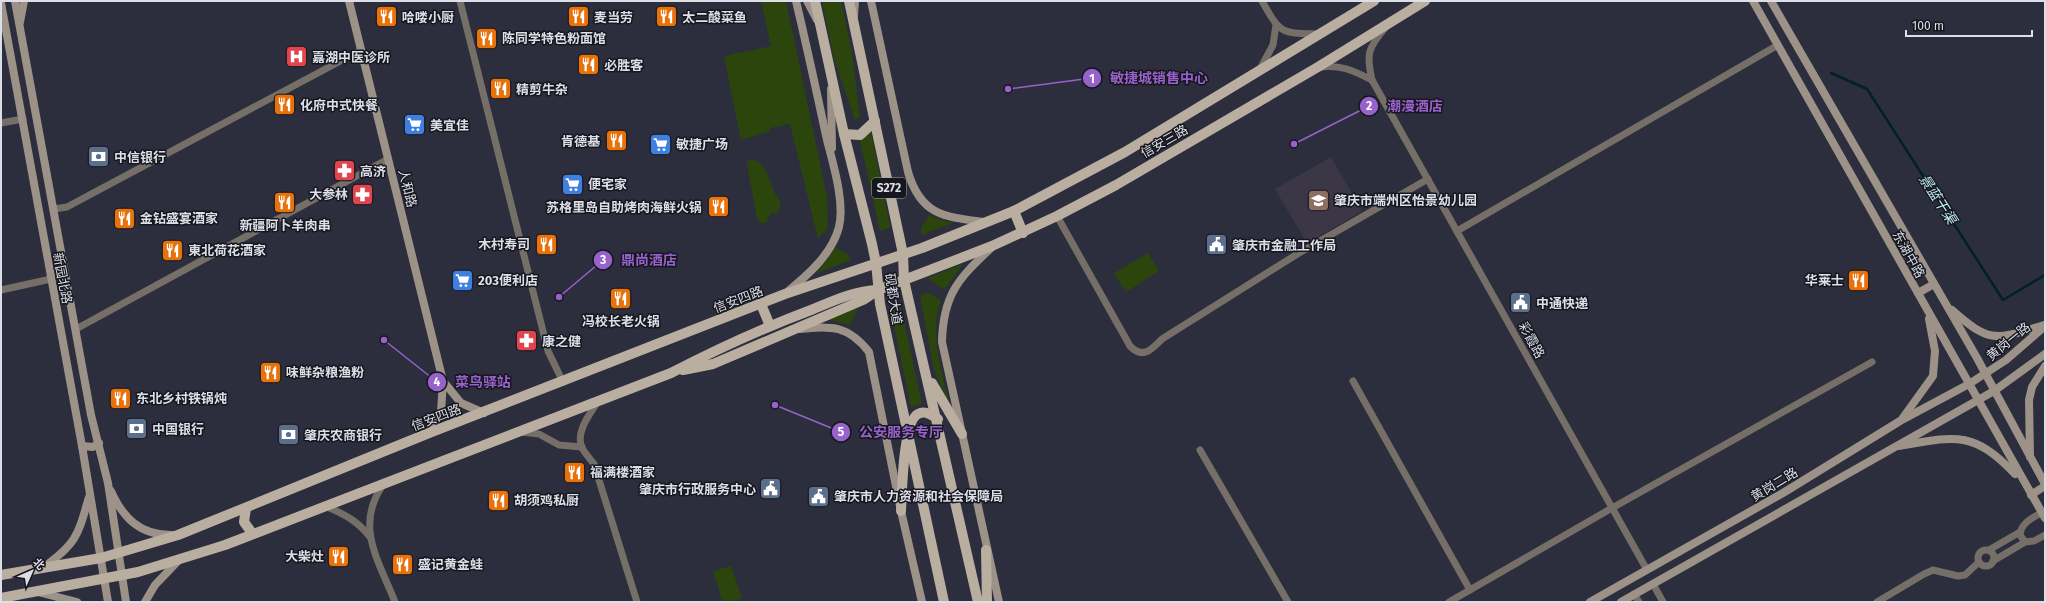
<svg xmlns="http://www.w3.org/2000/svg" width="2046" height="603" font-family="'Fira Sans','Noto Sans SC',sans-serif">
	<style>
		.education { fill: #3c3747 }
		.green { fill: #2c450c }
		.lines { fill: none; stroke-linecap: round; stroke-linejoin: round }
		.stream { stroke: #032025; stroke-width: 2.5 }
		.street { stroke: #756f68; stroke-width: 7 }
		.secondary { stroke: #9c9288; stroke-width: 8 }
		.primary { stroke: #baaea1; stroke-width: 10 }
		.labels { text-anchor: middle; stroke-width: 3; stroke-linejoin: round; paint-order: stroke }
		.shield { fill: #16171e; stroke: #a1a2ab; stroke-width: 1 }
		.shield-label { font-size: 12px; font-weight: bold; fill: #dcdee8 }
		.poi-label { font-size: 13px; font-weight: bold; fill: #dcdee8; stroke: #16171e; text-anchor: start }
		.street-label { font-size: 13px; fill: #dcdee8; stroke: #16171e }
		.water-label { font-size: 14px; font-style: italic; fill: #c0edf6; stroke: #16171e }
		.leader { fill: none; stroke: #9861cb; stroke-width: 1.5 }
		.callout-dot { fill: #9861cb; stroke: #16171e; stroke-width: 1.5 }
		.mark-label { font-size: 12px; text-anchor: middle; font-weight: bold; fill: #fff }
		.callout-label { font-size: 14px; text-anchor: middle; font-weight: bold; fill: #9861cb; stroke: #16171e; stroke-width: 3; stroke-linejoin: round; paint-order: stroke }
	</style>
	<rect width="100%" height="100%" fill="#2c2e3d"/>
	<polygon class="education" points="1331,157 1362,211 1307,243 1275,189"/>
	<g class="green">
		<polygon points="761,1 786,1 827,197 828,228 818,239 790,124 771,128 768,132 741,140 724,56 771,46"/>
		<polygon points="822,1 841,1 852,53 860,118 855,120 834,59"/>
		<polygon points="871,132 890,227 880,231 859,136"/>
		<path d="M752,159C771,165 768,189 781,202L777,214L771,212L767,222L762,224L757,218L747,165V162Z"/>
		<polygon points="929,215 944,221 955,222 921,235 921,228"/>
		<polygon points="835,247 847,254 851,260 818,273 817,272 827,261"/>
		<polygon points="1148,253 1159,271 1126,292 1114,273"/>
		<polygon points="963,264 944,290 928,278"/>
		<path d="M928,293L941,300C929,333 941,367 948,399L947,400L934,370L920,296Z"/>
		<polygon points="856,306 857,310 850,325 823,318"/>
		<polygon points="901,308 922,404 911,407 891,311"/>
		<polygon points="731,566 742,599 723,602 713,571"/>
	</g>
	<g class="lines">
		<polyline class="stream" points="1831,73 1867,89 2003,300 2045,275"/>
		<g class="street">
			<polyline points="460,1 548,351 563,382"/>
			<path d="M1262,1C1281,35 1281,33 1320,34"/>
			<path d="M1385,28C1368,48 1366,54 1372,80L1647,570"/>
			<path d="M1320,67C1342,65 1352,70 1372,80"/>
			<polyline points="1260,69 1273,45 1276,25"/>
			<polyline points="1,123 23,119"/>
			<polyline points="54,209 67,207 361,50"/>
			<path d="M1057,216L1130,346C1143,360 1152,349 1162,339L1299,253L1428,179"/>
			<polyline points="1457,231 1778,45"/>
			<polyline points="1,290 51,279"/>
			<polyline points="76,329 388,159"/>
			<polyline points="1353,381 1470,590"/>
			<path d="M598,401C590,414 575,432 582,448C585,453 590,459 594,464L637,602"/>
			<polyline points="521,432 539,434 559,445 582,447"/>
			<polyline points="1200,450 1288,602"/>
			<path d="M383,485C354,526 379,561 395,602"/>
			<path d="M325,506C344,514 358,521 370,537"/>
			<path d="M2041,513C2032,518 2021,523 2020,535L2025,542L2034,541L2045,535"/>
			<polyline points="1989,550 2020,532"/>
			<circle cx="1986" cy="558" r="8"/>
			<polyline points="1993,561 2025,542"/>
			<polyline points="1653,584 1663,602"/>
			<polyline points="1634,594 1639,602"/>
			<polyline points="1449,602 1612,508 1872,362"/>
			<polyline points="1877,602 1924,574 1933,570 1958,576 1965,575 1979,562"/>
		</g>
		<g class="secondary">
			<polyline points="15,1 91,415 108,483 126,602"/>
			<polyline points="349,1 443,381 441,412 429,433"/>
			<polyline points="807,1 817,20"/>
			<path d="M871,1L908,172C921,216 945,217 985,222"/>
			<polyline points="1753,1 2045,518"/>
			<polyline points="1771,1 1977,358 2045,484"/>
			<polyline points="1,3 82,446 108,602"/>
			<polyline points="854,16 855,1"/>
			<polyline points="20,22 24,1"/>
			<polyline points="831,89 832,148"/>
			<path d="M991,248C958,279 943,295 942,342L999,602"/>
			<path d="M787,292C808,275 832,254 839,227C845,202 833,164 827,140C817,94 807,47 796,1"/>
			<polyline points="1918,293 1934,284"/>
			<path d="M1952,310C1991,345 1997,339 2044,325"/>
			<path d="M800,329C831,325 849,326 869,352L901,511L922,602"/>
			<polyline points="443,381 461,403 484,413"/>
			<polyline points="1902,419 1933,376 1935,351 1929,319"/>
			<polyline points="82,446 93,447 99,443"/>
			<path d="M1899,446C1955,436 1973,430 2015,474"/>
			<polyline points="2030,457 2029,400 2032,387 2045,366"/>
			<path d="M111,491C123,518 140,535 171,535"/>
			<polyline points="2031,495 2045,486"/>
			<path d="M44,567C77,543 78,535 89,497"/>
			<polyline points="38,592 77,602"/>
			<polyline points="145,602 155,585 179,560"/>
			<polyline points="1590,602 1783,493 1900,421 1969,384 2006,360 2045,326"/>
			<polyline points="1621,602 1994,391 2045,354"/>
		</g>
		<g class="primary">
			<polyline points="815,1 844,134 872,244 876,263 880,304 944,602"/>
			<polyline points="849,1 903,254 904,280 978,602"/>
			<polyline points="844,134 860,135 875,121"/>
			<polyline points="1014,211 1023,233"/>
			<polyline points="761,304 770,326"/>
			<polyline points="683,370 713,364 863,300 878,290 992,246 1057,216 1116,185 1318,67 1425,1"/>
			<polyline points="932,383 962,434"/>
			<polyline points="246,508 244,522 252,533"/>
			<path d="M901,511C902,493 903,421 918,414C925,410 931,415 938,419"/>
			<polyline points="986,550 987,602"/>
			<polyline points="1,575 101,558 178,535 429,433 785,294 922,248 1014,211 1125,152 1374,1"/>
			<path d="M1,598L138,572L225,545L671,373C717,349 763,328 811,310C833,301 853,291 878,290"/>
		</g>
	</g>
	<defs>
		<symbol id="restaurant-square" viewBox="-11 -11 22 22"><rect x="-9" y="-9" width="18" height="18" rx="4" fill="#e8710a" stroke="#16171e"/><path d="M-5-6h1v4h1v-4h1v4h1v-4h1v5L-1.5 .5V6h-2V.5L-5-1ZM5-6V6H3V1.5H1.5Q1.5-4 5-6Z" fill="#fff"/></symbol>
		<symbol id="hospital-square" viewBox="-11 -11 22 22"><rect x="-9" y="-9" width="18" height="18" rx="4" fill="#e0444e" stroke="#16171e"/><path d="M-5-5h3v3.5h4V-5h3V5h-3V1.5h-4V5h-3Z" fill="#fff"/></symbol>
		<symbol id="supermarket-square" viewBox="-11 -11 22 22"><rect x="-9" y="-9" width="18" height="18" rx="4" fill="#3f7fe0" stroke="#16171e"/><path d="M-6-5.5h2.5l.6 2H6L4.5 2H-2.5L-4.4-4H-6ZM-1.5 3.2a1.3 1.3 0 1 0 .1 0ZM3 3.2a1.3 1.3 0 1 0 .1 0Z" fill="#fff"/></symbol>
		<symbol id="bank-square" viewBox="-11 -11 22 22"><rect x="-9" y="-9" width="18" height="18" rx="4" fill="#5c6f8a" stroke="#16171e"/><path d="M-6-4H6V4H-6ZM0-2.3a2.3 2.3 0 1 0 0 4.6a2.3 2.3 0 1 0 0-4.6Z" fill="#fff"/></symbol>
		<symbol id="pharmacy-square" viewBox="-11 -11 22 22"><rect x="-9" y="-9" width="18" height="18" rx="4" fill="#e0444e" stroke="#16171e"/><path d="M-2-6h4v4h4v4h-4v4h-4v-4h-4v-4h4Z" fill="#fff"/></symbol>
		<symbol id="school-square" viewBox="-11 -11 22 22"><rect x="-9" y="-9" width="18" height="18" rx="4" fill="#8d6e63" stroke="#16171e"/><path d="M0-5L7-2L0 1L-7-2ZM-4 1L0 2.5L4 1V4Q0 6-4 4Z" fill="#fff"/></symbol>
		<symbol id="civic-square" viewBox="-11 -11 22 22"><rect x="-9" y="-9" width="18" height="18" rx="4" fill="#5c6f8a" stroke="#16171e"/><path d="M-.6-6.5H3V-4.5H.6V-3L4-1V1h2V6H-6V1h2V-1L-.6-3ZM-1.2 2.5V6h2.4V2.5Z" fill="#fff"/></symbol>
	</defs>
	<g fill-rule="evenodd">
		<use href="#restaurant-square" x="374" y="4" width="25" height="25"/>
		<use href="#restaurant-square" x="566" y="4" width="25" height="25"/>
		<use href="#restaurant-square" x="654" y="4" width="25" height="25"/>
		<use href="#restaurant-square" x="474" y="26" width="25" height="25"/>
		<use href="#hospital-square" x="284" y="44" width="25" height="25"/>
		<use href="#restaurant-square" x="576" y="52" width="25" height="25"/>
		<use href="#restaurant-square" x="488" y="76" width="25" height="25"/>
		<use href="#restaurant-square" x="272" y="92" width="25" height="25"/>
		<use href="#supermarket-square" x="402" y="112" width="25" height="25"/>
		<use href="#restaurant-square" x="604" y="128" width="25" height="25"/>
		<use href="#supermarket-square" x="648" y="132" width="25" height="25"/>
		<use href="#bank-square" x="86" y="144" width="25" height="25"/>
		<use href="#pharmacy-square" x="332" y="158" width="25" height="25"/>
		<use href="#supermarket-square" x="560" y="172" width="25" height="25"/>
		<use href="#pharmacy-square" x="350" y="182" width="25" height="25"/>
		<use href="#school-square" x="1306" y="188" width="25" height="25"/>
		<use href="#restaurant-square" x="272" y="190" width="25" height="25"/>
		<use href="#restaurant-square" x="706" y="194" width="25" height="25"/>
		<use href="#restaurant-square" x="112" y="206" width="25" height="25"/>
		<use href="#restaurant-square" x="534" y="232" width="25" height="25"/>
		<use href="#civic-square" x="1204" y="232" width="25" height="25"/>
		<use href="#restaurant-square" x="160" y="238" width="25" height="25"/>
		<use href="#supermarket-square" x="450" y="268" width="25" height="25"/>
		<use href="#restaurant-square" x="1846" y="268" width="25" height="25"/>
		<use href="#restaurant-square" x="608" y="286" width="25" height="25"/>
		<use href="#civic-square" x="1508" y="290" width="25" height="25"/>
		<use href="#pharmacy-square" x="514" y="328" width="25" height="25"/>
		<use href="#restaurant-square" x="258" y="360" width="25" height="25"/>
		<use href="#restaurant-square" x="108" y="386" width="25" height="25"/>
		<use href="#bank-square" x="124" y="416" width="25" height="25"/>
		<use href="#bank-square" x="276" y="422" width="25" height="25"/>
		<use href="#restaurant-square" x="562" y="460" width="25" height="25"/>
		<use href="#civic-square" x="758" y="476" width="25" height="25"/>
		<use href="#civic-square" x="806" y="484" width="25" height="25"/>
		<use href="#restaurant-square" x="486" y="488" width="25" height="25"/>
		<use href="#restaurant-square" x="326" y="544" width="25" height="25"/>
		<use href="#restaurant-square" x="390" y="552" width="25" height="25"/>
	</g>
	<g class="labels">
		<rect class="shield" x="872" y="178" width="34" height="20" rx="3"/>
		<g class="shield-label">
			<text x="889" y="192">S272</text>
		</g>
		<g class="poi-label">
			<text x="402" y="22">哈喽小厨</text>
			<text x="594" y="22">麦当劳</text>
			<text x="682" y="22">太二酸菜鱼</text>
			<text x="502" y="43">陈同学特色粉面馆</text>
			<text x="312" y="62">嘉湖中医诊所</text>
			<text x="604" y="70">必胜客</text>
			<text x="516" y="94">精剪牛杂</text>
			<text x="300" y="110">化府中式快餐</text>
			<text x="430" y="130">美宜佳</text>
			<text x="600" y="146" text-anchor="end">肯德基</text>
			<text x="676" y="149">敏捷广场</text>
			<text x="114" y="162">中信银行</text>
			<text x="360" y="176">高济</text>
			<text x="588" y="189">便宅家</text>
			<text x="348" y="199" text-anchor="end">大参林</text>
			<text x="1334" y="205">肇庆市端州区怡景幼儿园</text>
			<text x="702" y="212" text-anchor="end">苏格里岛自助烤肉海鲜火锅</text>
			<text x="140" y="223">金钻盛宴酒家</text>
			<text x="285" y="230" text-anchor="middle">新疆阿卜羊肉串</text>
			<text x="530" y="249" text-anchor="end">木村寿司</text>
			<text x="1232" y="250">肇庆市金融工作局</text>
			<text x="188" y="255">東北荷花酒家</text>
			<text x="478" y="285">203便利店</text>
			<text x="1844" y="285" text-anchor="end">华莱士</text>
			<text x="1536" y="308">中通快递</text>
			<text x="621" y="326" text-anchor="middle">冯校长老火锅</text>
			<text x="542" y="346">康之健</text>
			<text x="286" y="377">味鲜杂粮渔粉</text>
			<text x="136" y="403">东北乡村铁锅炖</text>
			<text x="152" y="434">中国银行</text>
			<text x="304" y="440">肇庆农商银行</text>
			<text x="590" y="477">福满楼酒家</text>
			<text x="756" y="494" text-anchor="end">肇庆市行政服务中心</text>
			<text x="834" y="501">肇庆市人力资源和社会保障局</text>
			<text x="514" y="505">胡须鸡私厨</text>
			<text x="324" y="561" text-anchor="end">大柴灶</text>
			<text x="418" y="569">盛记黄金蛙</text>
		</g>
		<g class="street-label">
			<text transform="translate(1164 141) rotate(-30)" y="5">信安三路</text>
			<text transform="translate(408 188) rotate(76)" y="5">人和路</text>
			<text transform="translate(1909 254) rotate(61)" y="5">东湖中路</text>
			<text transform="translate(63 278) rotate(79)" y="5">新园北路</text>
			<text transform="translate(738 299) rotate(-21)" y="5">信安四路</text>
			<text transform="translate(894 299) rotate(81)" y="5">砚都大道</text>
			<text transform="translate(1532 340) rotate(61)" y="5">彩霞路</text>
			<text transform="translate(2008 341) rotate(-39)" y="5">黄岗一路</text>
			<text transform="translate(436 417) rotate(-21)" y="5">信安四路</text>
			<text transform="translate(1774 484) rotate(-31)" y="5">黄岗二路</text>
		</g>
		<g class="water-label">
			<text transform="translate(1938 199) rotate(57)" y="5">景蓝干渠</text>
		</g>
	</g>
	<path class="leader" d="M1008 89L1092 78M1294 144L1369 106M559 297L603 260M384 340L437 382M775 405L841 432"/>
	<g class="callout-dot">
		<circle cx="1008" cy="89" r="4"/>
		<circle cx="1294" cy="144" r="4"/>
		<circle cx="559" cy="297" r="4"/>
		<circle cx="384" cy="340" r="4"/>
		<circle cx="775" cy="405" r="4"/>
		<circle cx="1092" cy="78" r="10"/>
		<circle cx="1369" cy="106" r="10"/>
		<circle cx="603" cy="260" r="10"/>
		<circle cx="437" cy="382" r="10"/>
		<circle cx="841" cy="432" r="10"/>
	</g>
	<g class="mark-label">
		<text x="1092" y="83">1</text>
		<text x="1369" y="110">2</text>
		<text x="603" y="264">3</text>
		<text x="437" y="386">4</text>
		<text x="841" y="436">5</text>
	</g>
	<g class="callout-label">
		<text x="1159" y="83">敏捷城销售中心</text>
		<text x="1415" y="111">潮漫酒店</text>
		<text x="649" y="265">鼎尚酒店</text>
		<text x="483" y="387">菜鸟驿站</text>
		<text x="901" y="437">公安服务专厅</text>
	</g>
	<rect width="2046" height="603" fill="none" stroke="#dcdee8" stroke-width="4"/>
	<g transform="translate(32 571) rotate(45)" stroke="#16171e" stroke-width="3" paint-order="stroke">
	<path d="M0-3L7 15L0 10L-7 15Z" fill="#dcdee8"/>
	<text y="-6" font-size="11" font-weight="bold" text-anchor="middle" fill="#dcdee8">北</text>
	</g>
	<path d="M1906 30v6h126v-6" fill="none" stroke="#dcdee8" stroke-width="2"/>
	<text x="1912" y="30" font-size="12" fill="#dcdee8" stroke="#16171e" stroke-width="3" paint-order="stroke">100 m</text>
</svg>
